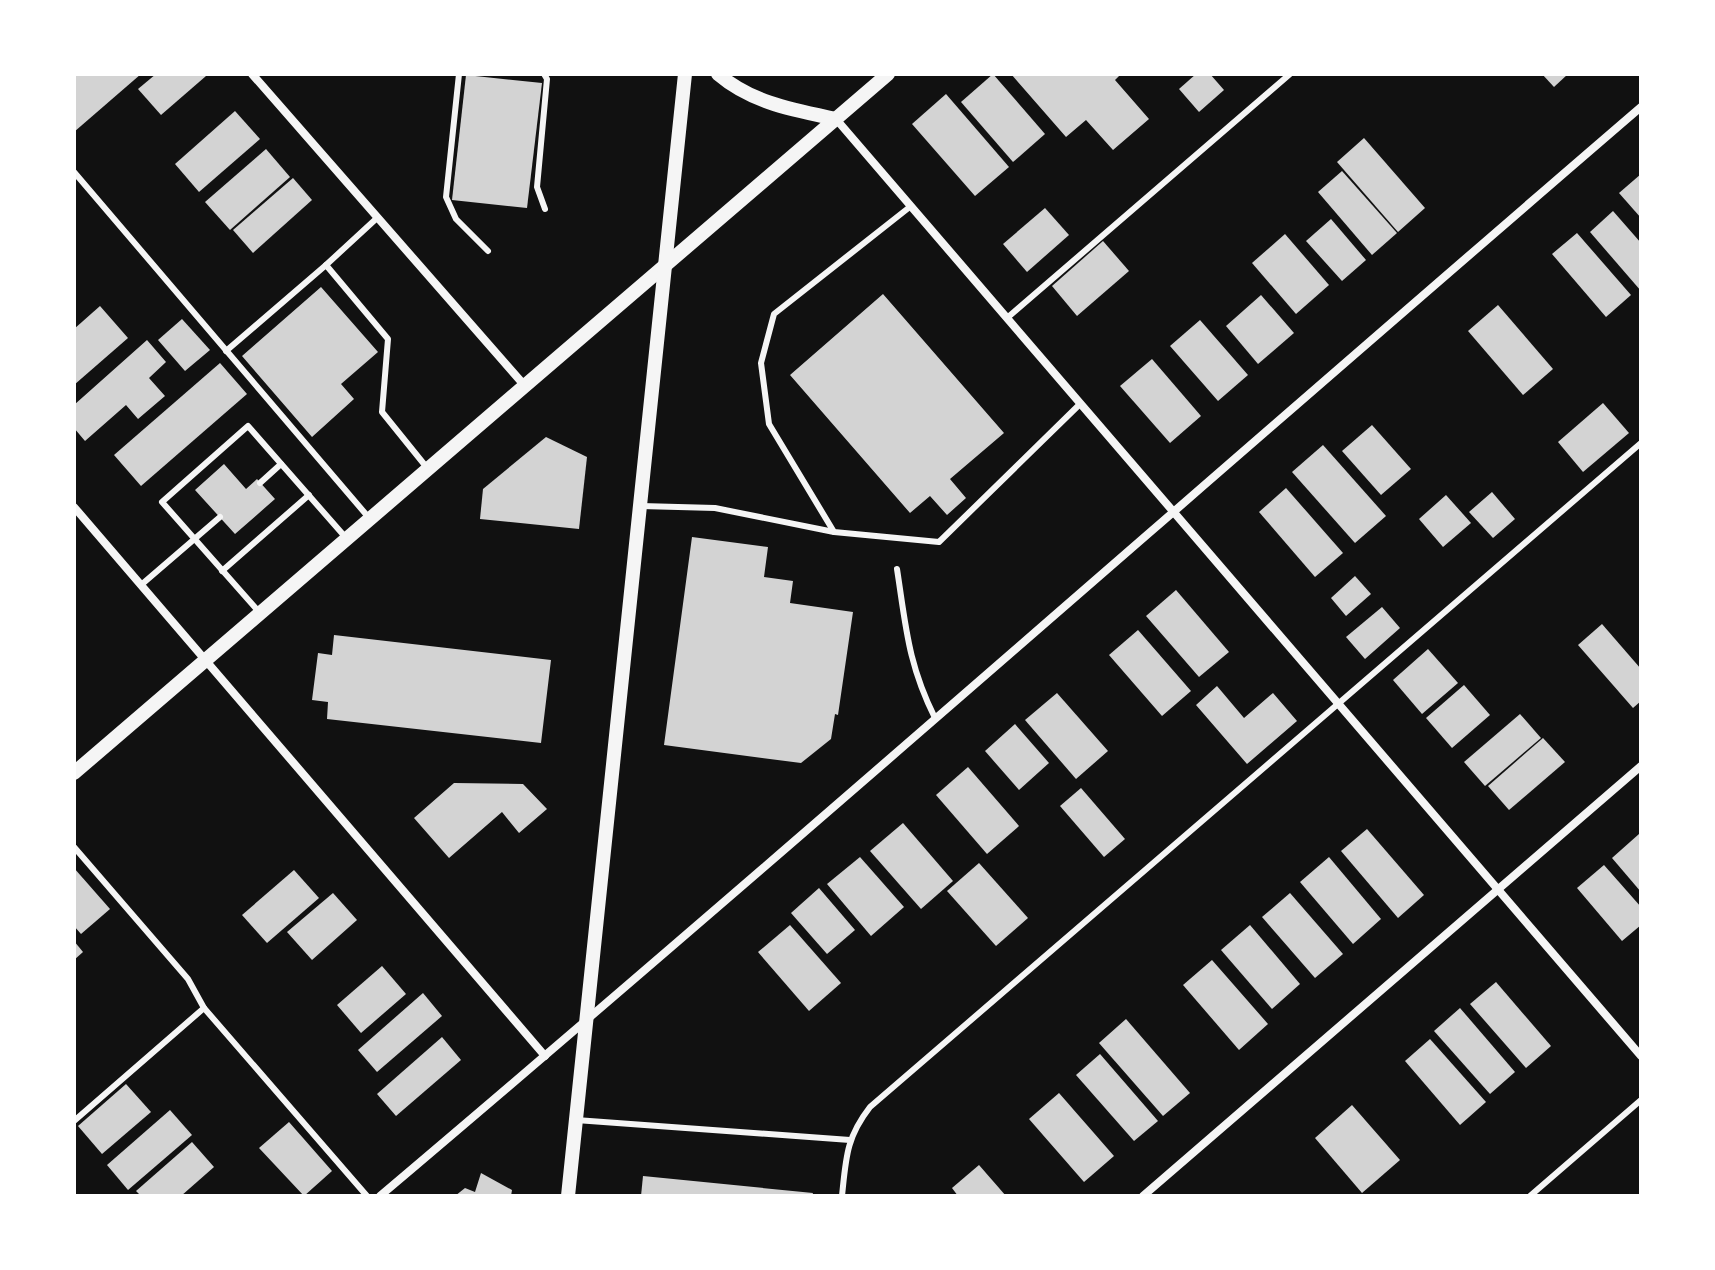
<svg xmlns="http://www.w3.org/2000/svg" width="1715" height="1270" font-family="Montserrat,sans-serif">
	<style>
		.building { fill: #d3d3d3 }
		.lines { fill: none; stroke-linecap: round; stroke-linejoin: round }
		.service { stroke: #f5f5f5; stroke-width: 6 }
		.minor { stroke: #f5f5f5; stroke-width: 8 }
		.tertiary { stroke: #f5f5f5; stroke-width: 14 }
	</style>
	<rect width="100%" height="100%" fill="#111"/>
	<g class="building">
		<polygon points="74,74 141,74 74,132"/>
		<polygon points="156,74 205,74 206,76 161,115 138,89"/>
		<polygon points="993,74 1045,134 1013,162 961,102"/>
		<polygon points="1011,74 1121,74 1115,80 1149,119 1113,150 1086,120 1066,137"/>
		<polygon points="1196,74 1210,74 1224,90 1199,112 1179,89"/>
		<polygon points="1542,74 1568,74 1554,87"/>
		<polygon points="466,75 542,83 527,208 452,200"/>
		<polygon points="946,94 1009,167 975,196 912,124"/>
		<polygon points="235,111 260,139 199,192 175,164"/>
		<polygon points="1364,138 1425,208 1398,232 1337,162"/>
		<polygon points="266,149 290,177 230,230 205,202"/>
		<polygon points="1342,171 1397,233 1372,255 1318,192"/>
		<polygon points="1641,174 1641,218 1619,193"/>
		<polygon points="293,178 312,200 253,253 233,230"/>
		<polygon points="1045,208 1069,235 1027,272 1003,244"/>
		<polygon points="1613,211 1641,243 1641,291 1590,232"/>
		<polygon points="1331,219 1366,260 1342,281 1306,241"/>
		<polygon points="1577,233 1631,295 1606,317 1552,254"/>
		<polygon points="1285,234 1329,285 1296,314 1252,263"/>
		<polygon points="1103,241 1129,271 1077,316 1052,286"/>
		<polygon points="321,287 378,352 341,384 354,399 312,437 242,356"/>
		<polygon points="883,294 1004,433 950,479 966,498 947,515 930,496 910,513 790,375"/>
		<polygon points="1261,295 1294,333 1258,364 1226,326"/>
		<polygon points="1498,305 1553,369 1523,395 1468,331"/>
		<polygon points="100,306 128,338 74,385 74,329"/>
		<polygon points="182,319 210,350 185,371 158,340"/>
		<polygon points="1200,320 1248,375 1218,401 1170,346"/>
		<polygon points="147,340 166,362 149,378 165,396 138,419 126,405 85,441 74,428 74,405"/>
		<polygon points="1152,359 1201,416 1170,443 1120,386"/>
		<polygon points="220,363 247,394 141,486 114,455"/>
		<polygon points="1603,403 1629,433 1583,472 1558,442"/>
		<polygon points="1372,425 1411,469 1381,495 1342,451"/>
		<polygon points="546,437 587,457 579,529 480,519 483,489"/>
		<polygon points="1323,445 1386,516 1355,543 1292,472"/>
		<polygon points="224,464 246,489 257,479 275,499 235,534 195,490"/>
		<polygon points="1286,488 1343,553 1315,577 1259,512"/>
		<polygon points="1492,492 1515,519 1493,538 1469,512"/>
		<polygon points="1446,495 1471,523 1443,547 1419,519"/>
		<polygon points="692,537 768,547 764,577 793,581 790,603 853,612 838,715 835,714 831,739 801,763 664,745"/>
		<polygon points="1355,576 1371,594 1346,616 1331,598"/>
		<polygon points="1176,590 1229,652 1199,677 1146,616"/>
		<polygon points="1382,607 1400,628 1365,659 1346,637"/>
		<polygon points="1602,624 1641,669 1641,701 1633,708 1578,645"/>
		<polygon points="1138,630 1191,691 1162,716 1109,655"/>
		<polygon points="334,635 551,660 541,743 327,719 328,702 312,700 318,653 332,655"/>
		<polygon points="1428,649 1458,683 1422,714 1393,680"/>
		<polygon points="1464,685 1490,715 1452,748 1426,718"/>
		<polygon points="1217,686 1244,718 1273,693 1297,721 1247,764 1196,705"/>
		<polygon points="1057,693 1108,751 1076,779 1025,720"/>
		<polygon points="1520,714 1541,738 1485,786 1464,762"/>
		<polygon points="1015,724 1049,763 1019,790 985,751"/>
		<polygon points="1543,738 1565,762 1509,810 1488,786"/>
		<polygon points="968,767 1019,826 987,854 936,795"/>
		<polygon points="454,783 523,784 547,809 519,833 502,812 449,858 414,818"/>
		<polygon points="1081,788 1125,839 1104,857 1060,806"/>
		<polygon points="903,823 953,881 921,909 870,851"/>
		<polygon points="1367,829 1424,895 1398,918 1341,851"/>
		<polygon points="1639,834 1641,837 1641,892 1612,858"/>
		<polygon points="860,857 904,907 871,936 827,884"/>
		<polygon points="1329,857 1381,919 1353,944 1300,882"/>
		<polygon points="979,863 1028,918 996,946 947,891"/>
		<polygon points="1604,865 1641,907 1641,925 1622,941 1577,888"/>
		<polygon points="74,868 110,909 81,934 74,926"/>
		<polygon points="294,870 319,898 267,943 242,915"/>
		<polygon points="819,888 855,930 827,954 791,913"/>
		<polygon points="333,893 357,920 312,960 287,932"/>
		<polygon points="1290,893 1343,954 1315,978 1262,917"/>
		<polygon points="790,925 841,983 809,1011 758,952"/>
		<polygon points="1250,925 1300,984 1272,1009 1221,950"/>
		<polygon points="74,941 83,952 74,960"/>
		<polygon points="1212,960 1268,1024 1239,1050 1183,985"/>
		<polygon points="382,966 406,994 361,1033 337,1005"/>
		<polygon points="1496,982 1551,1046 1526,1068 1470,1004"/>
		<polygon points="423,993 442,1016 377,1072 358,1050"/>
		<polygon points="1460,1008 1515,1072 1490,1094 1434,1031"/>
		<polygon points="1126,1019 1190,1093 1163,1116 1099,1043"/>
		<polygon points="442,1037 461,1060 396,1116 377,1094"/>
		<polygon points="1430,1039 1486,1102 1460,1125 1405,1061"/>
		<polygon points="1100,1054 1158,1121 1134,1141 1076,1075"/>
		<polygon points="126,1084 151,1112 102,1154 78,1126"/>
		<polygon points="1059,1093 1114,1156 1084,1182 1029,1119"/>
		<polygon points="1352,1105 1400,1160 1362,1193 1315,1138"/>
		<polygon points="170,1110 192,1135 128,1190 107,1165"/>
		<polygon points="289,1122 332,1171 304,1196 259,1148"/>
		<polygon points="192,1142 214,1167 181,1196 141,1196 136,1191"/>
		<polygon points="979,1165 1006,1196 958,1196 952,1188"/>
		<polygon points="481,1173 512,1190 511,1196 455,1196 465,1188 475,1192"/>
		<polygon points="643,1176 813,1193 812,1196 641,1196"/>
	</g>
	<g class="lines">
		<g class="service">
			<polyline points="459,74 446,197 456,219 488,251"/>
			<polyline points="544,74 547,79 537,187 545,209"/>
			<polyline points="74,172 370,519"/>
			<polyline points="911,206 774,314 761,363 769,424 834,532 939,542 1080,404"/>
			<polyline points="326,265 377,218"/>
			<polyline points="1007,318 1290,74"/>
			<polyline points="226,351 326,265 388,339 382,412 428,469"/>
			<polyline points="260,483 281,464"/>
			<polyline points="641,506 715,508 834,532"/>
			<path d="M897,569C906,627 908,664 935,718"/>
			<polyline points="222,571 309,495"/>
			<polyline points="141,585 220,517"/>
			<polyline points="260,613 162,502 248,426 347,539"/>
			<polyline points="74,847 188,979 204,1008 367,1196"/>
			<polyline points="576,1120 850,1140"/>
			<polyline points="74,1121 204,1008"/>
			<path d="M842,1196C846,1158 846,1138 870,1107L1641,443"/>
			<polyline points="1530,1196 1641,1100"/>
		</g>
		<g class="minor">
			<polyline points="252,74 525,386"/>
			<polyline points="836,119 1641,1056"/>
			<polyline points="74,507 545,1056"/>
			<path d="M380,1196C804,837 1220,469 1641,107"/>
			<polyline points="1143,1196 1641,766"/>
		</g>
		<g class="tertiary">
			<path d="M718,74C752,103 793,110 836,119"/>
			<polyline points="74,773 888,74"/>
			<polyline points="568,1196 685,74"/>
		</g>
	</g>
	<rect width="1715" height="1270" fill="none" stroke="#ffffff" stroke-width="152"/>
</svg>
